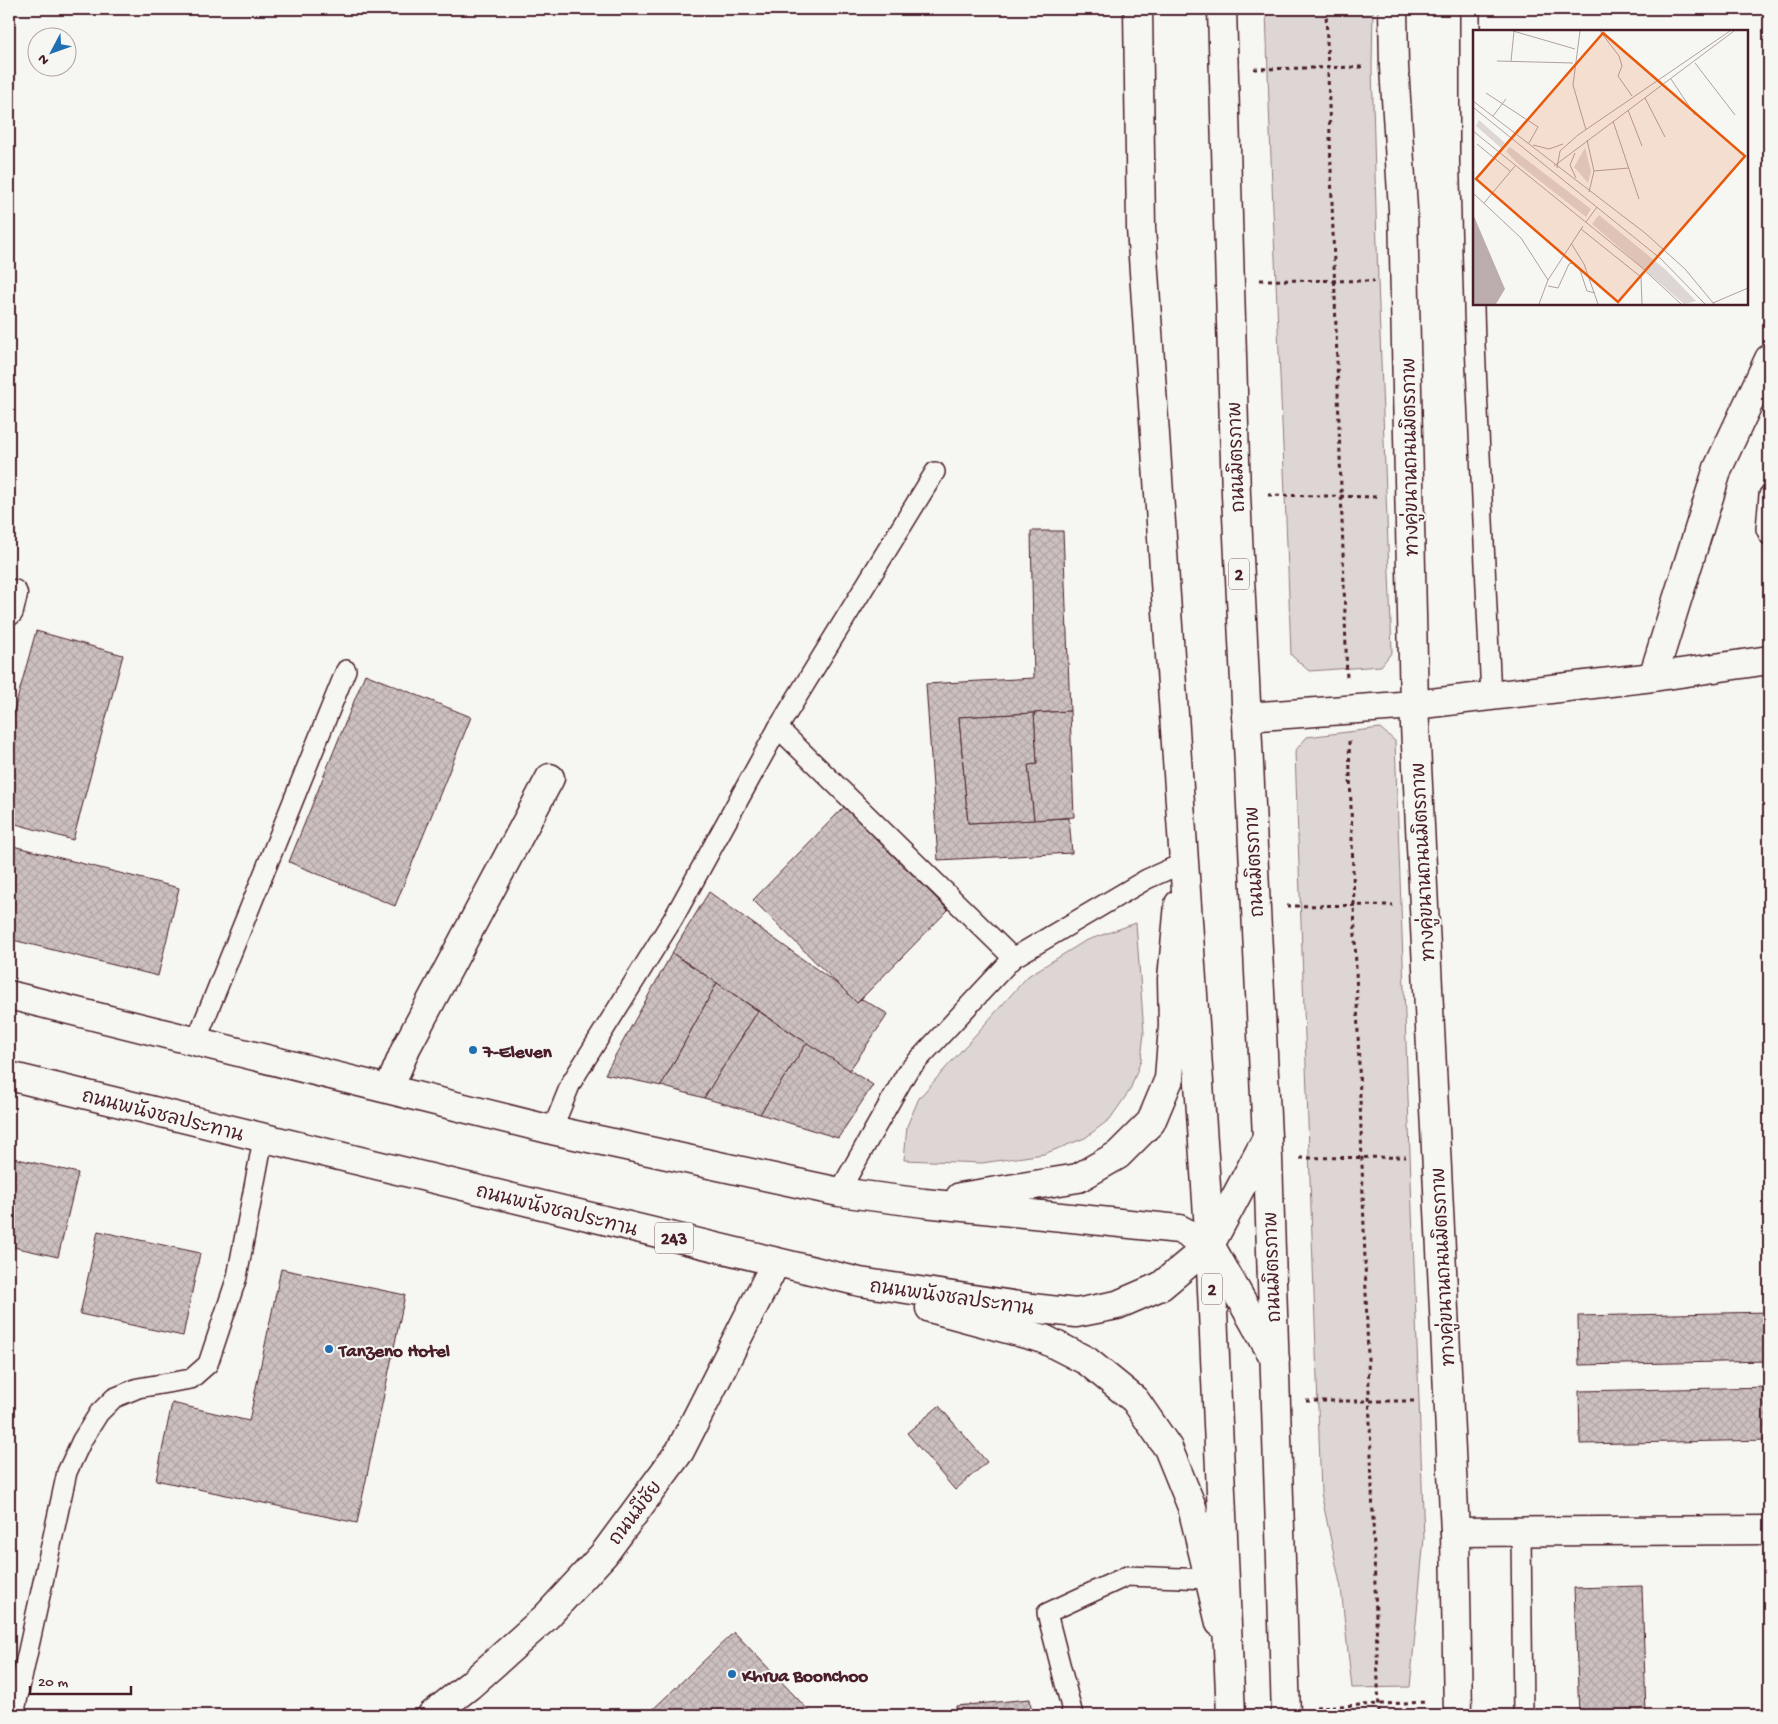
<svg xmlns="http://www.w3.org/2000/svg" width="1778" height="1724" font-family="'Gochi Hand','Playpen Sans Thai',sans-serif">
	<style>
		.garden { fill: #ddd6d5; stroke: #947a80 }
		.building { fill: url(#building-cross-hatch); stroke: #4a1f2b }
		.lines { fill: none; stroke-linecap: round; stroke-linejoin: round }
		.lane-casing { stroke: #4a1f2b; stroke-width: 22 }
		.street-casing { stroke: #4a1f2b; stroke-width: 31 }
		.secondary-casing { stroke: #4a1f2b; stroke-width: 31 }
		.primary-casing { stroke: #4a1f2b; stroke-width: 31 }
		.highway-casing { stroke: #4a1f2b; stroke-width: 31 }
		.path { stroke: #4a1f2b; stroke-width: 3; stroke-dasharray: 4 4; stroke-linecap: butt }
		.lane { stroke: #f6f6f2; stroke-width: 19 }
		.street { stroke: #f6f6f2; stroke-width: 28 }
		.secondary { stroke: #f6f6f2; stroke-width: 28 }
		.primary { stroke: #f6f6f2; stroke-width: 28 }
		.highway { stroke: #f6f6f2; stroke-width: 28 }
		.poi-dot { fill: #1f6fb2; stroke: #f6f6f2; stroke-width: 2 }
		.labels { text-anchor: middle; stroke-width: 4; stroke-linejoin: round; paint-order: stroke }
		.shield { fill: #f6f6f2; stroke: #7e6067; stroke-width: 1 }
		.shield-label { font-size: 18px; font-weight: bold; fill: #4a1f2b }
		.street-label { font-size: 19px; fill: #4a1f2b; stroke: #f6f6f2 }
		.poi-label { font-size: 19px; font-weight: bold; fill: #4a1f2b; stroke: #f6f6f2; text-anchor: start }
		.inset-road { fill: none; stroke: #b1a0a2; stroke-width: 1 }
		.view { fill: #e8590c; fill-opacity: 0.15; stroke: #e8590c; stroke-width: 2.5 }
		.inset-edge { fill: none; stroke: #4a1f2b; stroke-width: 2.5 }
	</style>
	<defs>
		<pattern id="building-cross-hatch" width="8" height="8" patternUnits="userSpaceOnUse" patternTransform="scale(1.25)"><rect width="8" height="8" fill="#ccc1c0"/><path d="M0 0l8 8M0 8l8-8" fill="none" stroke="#b1a5a5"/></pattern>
	</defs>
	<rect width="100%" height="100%" fill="#f6f6f2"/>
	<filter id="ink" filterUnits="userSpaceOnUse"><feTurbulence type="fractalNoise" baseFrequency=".02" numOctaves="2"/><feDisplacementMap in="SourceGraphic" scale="10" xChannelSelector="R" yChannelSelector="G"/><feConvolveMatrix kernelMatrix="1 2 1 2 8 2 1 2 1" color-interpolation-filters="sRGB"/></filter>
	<g filter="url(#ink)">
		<g class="garden">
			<path d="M1266,9H1373L1372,67L1378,281L1392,652L1381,666L1309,671L1291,655C1284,440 1272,224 1266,9Z"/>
			<polygon points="1380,728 1395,741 1424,1538 1410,1687 1352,1688 1341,1588 1321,1493 1295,751 1307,737"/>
			<polygon points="1136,923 1144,1033 1141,1060 1130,1090 1110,1119 1085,1138 1044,1154 982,1163 904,1160 907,1126 919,1098 1028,976 1085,941"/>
		</g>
		<g class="building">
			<polygon points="1031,531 1063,531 1070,711 959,717 968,823 1069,818 1072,853 938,860 926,684 1034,678"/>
			<polygon points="36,631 123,655 73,840 9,822 9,729"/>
			<polygon points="365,674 471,717 395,906 289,862"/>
			<polygon points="1070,711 1074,817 1034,820 1028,765 1037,764 1034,713"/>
			<polygon points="1034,713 1037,764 1028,765 1034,820 968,823 959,717"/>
			<polygon points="844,807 948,910 857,1003 753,900"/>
			<polygon points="9,845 179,888 158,976 9,939"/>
			<polygon points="709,892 840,986 857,1003 862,999 888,1014 849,1071 672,953"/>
			<polygon points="672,953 717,983 661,1086 605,1074"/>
			<polygon points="717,983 758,1011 704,1098 661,1086"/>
			<polygon points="758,1011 807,1043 760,1114 704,1098"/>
			<polygon points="807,1043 873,1085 838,1138 760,1114"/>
			<polygon points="9,1157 78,1173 58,1257 9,1246"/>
			<polygon points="98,1231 200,1253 183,1336 80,1314"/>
			<polygon points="281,1269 405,1295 357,1523 156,1480 172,1403 249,1421"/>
			<polygon points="1769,1312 1769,1361 1579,1365 1578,1316"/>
			<polygon points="1769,1387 1769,1440 1580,1444 1579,1391"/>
			<polygon points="939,1406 987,1462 955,1490 907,1433"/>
			<polygon points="1642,1586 1646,1715 1579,1715 1574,1588"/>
			<polygon points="734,1632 813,1715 647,1715"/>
			<polygon points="1030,1699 1032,1715 957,1715 956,1706"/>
		</g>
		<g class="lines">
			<defs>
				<g id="lane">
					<polyline points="1470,9 1470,162 1475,344 1491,697"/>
					<polyline points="1769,495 1766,529 1769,535"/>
					<polyline points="778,728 1013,958"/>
					<polyline points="196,1041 346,670"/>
					<polyline points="552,1130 571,1083 673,919 778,728 935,472"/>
					<polyline points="839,1192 907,1072 1013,958 1147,879 1183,863"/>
					<polyline points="1521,1533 1523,1715"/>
					<polyline points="14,1715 67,1472 82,1440 99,1413 114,1398 138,1388 191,1379 208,1364 237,1277 263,1139"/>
					<polyline points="1073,1715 1047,1613 1127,1576 1209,1579"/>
				</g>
				<g id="street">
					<polyline points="9,611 13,594"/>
					<polyline points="1653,677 1718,468 1769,359"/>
					<polyline points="389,1089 406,1048 550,778"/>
					<polyline points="1455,1532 1769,1530"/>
				</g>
				<g id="secondary">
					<polyline points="1393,9 1394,67 1403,209 1414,705 1455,1532 1458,1715"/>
					<polyline points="1414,705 1653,677 1769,660"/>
					<polyline points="432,1715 470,1685 546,1617 604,1554 680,1451 776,1262"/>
				</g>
				<g id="primary">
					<polyline points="9,995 552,1130 839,1192 924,1203 1179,1229 1210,1245 1275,1359"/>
					<polyline points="9,1076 860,1282 1032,1308 1076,1313 1117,1305 1161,1286 1210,1245 1267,1138"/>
					<polyline points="960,1197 1078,1178 1118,1155 1151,1122 1169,1079 1173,1026 1172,979 1179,904"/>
					<polyline points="930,1308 1044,1339 1087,1361 1135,1400 1168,1448 1192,1507 1220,1623"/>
				</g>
				<g id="highway">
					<polyline points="1138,9 1141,228 1210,1245 1231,1715"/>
					<polyline points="1222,9 1236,495 1268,1158 1286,1715"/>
					<polyline points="1246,717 1414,705"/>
				</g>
			</defs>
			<use href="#lane" class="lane-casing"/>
			<use href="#street" class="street-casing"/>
			<use href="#secondary" class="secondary-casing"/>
			<use href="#primary" class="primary-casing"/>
			<use href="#highway" class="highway-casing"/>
			<g class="path">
				<polyline points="1326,9 1347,680"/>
				<polyline points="1254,69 1363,67"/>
				<polyline points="1260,280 1374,281"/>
				<polyline points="1268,495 1379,497"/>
				<polyline points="1349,741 1379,1715"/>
				<polyline points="1287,906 1393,905"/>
				<polyline points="1300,1158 1406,1157"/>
				<polyline points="1306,1401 1418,1401"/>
				<polyline points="1316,1707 1427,1702"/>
			</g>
			<use href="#lane" class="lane"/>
			<use href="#street" class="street"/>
			<use href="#secondary" class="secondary"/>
			<use href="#primary" class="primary"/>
			<use href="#highway" class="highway"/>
		</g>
	</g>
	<g class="poi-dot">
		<circle cx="473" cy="1050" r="5"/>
		<circle cx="329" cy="1349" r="5"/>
		<circle cx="732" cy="1674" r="5"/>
	</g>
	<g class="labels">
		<g class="shield">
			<rect x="1229" y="558.5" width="20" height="31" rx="4"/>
			<rect x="655" y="1222.5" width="38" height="31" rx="4"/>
			<rect x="1202" y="1273.5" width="20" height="31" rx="4"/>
		</g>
		<g class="shield-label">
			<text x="1239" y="580">2</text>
			<text x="674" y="1244">243</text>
			<text x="1212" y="1295">2</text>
		</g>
		<g class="street-label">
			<text transform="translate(1235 457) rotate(-92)" y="7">ถนนมิตรภาพ</text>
			<text transform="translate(1409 457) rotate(-91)" y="7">ทางคู่ขนานถนนมิตรภาพ</text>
			<text transform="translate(1253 862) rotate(-93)" y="7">ถนนมิตรภาพ</text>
			<text transform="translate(1422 862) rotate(-93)" y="7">ทางคู่ขนานถนนมิตรภาพ</text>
			<text transform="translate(163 1114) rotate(14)" y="7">ถนนพนังชลประทาน</text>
			<text transform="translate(557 1209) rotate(14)" y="7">ถนนพนังชลประทาน</text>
			<text transform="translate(1271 1267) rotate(-92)" y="7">ถนนมิตรภาพ</text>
			<text transform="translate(1442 1267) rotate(-93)" y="7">ทางคู่ขนานถนนมิตรภาพ</text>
			<text transform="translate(952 1296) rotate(8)" y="7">ถนนพนังชลประทาน</text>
			<text transform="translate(634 1512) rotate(-53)" y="7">ถนนมีชัย</text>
		</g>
		<g class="poi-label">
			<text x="483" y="1057">7-Eleven</text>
			<text x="339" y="1356">Tanzeno Hotel</text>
			<text x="742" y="1681">Khrua Boonchoo</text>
		</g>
	</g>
	<g transform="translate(1473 30)">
		<rect width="275" height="275" fill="#f6f6f2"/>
		<path d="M6,90L32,113L28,118L3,96ZM37,117L118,179L113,187L44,133L33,121ZM112,118L118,141L115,153L101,137ZM126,185L193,240L223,271L211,274L119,194Z" fill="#ddd6d5"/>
		<path d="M0,184L32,259L23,274H0Z" fill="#bbadae"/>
		<path class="inset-road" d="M40,1L102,19M107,1L100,55L113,100M127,1L146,26L149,36L145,46L159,66M24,31L100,33M38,31L41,1M222,33L262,85M198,49L222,85M13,63L65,97L56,113M172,68L192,107M0,71L172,203L212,239L241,274M1,78L188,229L232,274M155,80L169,116M20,86L33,69M140,91L166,169M0,101L167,236L208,274M114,110L121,141L116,162M4,114L37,141M60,115L76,119L90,114M102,123L97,135L103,148M81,136L261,1M84,138L87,121L105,105L257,1M121,141L156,138M0,163L48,208L75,250M11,173L42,136M113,192L124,177M108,199L168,247L169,274M98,213L111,234L125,274M75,256L85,258L96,234L99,233L107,240L114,261L122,263M240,273L275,258M66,274L75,250L110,196"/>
		<path class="view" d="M130,3L272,126L145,272L3,149Z"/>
		<rect width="275" height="275" class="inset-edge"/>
	</g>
	<rect width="1778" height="1724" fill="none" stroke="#f6f6f2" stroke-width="30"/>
	<rect x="15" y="15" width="1748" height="1694" fill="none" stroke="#4a1f2b" stroke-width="2" filter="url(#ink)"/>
	<g transform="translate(52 52) rotate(229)"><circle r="24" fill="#f6f6f2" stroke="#b1a0a2"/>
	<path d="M0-4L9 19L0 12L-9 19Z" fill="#1f6fb2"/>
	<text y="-8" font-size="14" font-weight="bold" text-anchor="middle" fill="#4a1f2b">N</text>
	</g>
	<path d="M30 1686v8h101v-8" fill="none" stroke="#4a1f2b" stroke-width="2.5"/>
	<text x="38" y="1686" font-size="15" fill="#4a1f2b" stroke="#f6f6f2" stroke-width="4" paint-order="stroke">20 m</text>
</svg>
